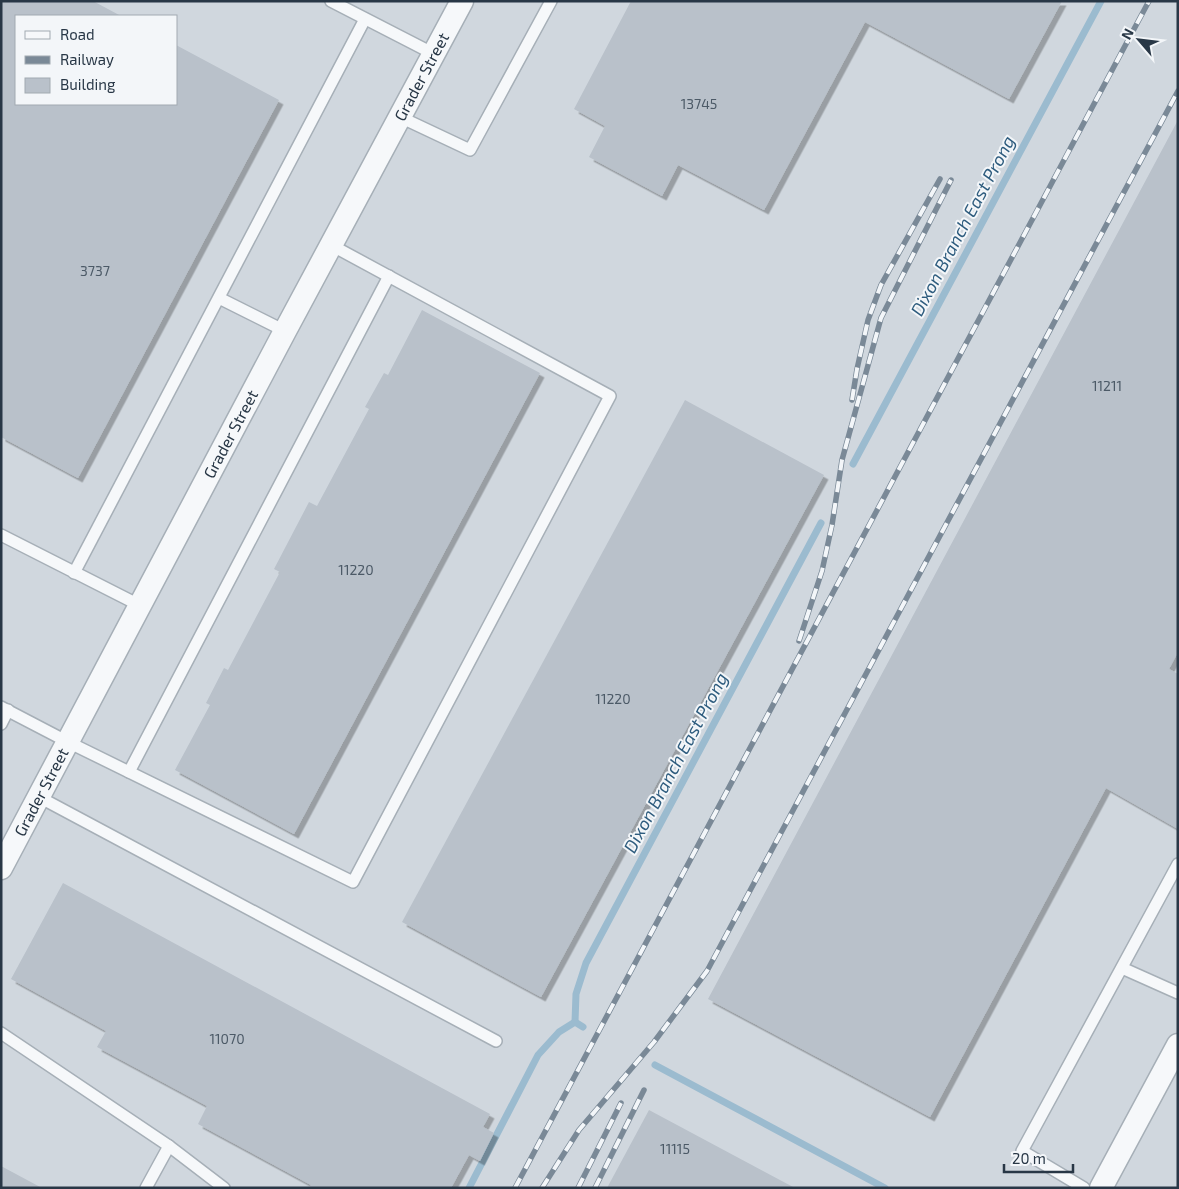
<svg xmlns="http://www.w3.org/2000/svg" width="1179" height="1189" font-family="'Exo 2',sans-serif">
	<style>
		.built { fill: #d0d7de; fill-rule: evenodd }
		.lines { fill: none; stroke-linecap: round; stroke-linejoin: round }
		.stream { stroke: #9bbbcf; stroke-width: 7 }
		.building { fill: #b9c1ca; filter: url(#shadow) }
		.service-casing { stroke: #a6afb7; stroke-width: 14 }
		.minor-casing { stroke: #a6afb7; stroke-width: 25 }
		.service { stroke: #f6f8fa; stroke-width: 11 }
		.minor { stroke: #f6f8fa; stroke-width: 22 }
		.rail-casing { stroke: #7a8997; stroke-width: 5.5 }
		.rail { stroke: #f3f6f9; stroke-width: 4; stroke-dasharray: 11; stroke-linecap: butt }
		.labels { text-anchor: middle; stroke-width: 4; stroke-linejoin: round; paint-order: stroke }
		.number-label { font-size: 14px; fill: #4c5a67 }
		.street-label { font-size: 16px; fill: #283746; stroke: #f3f6f9 }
		.water-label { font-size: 18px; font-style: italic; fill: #2e5c7e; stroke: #f3f6f9 }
	</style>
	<defs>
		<filter id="shadow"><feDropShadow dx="4.5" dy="4.5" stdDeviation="0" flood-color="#0004"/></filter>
	</defs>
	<rect width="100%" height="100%" fill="#e2e7ec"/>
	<path class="built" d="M1,1H1178V1188H1ZM16,16H176V104H16Z"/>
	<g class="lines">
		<g class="stream">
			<polyline points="853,464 1101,1"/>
			<polyline points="575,1022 576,994 586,963 821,523"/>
			<polyline points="655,1065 885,1188"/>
			<polyline points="469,1188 538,1055 559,1032 575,1022 583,1027"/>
		</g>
	</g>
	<g class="building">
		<polygon points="1,1 93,1 121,16 16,16 16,104 176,104 176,45 279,100 78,478 1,437"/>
		<polygon points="631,1 1062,1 1009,99 865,22 764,210 678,165 662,196 589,157 605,126 574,109"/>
		<polygon points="1178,120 1178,652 1169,669 1178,674 1178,829 1106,788 930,1117 708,999"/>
		<polygon points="422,310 540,373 294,834 175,770 210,705 206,703 224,668 228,670 280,572 274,569 309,502 317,506 369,409 365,407 384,373 388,375"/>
		<polygon points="685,400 824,475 541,997 402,922"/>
		<polygon points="63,883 490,1114 483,1127 494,1133 480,1161 469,1155 451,1188 309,1188 311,1185 198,1124 207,1106 97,1047 106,1031 11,979"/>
		<polygon points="649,1110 795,1188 607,1188"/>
		<polygon points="1,1166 42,1188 1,1188"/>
	</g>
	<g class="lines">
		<defs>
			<g id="service">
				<polyline points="331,1 434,54"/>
				<polyline points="400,117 470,150 551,1"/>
				<polyline points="219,298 285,331"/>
				<polyline points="1,535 139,605"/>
				<polyline points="74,573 365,19"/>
				<polyline points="1,707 68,742 353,882 610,396 331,245"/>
				<polyline points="1,724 8,710"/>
				<polyline points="129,772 389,276"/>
				<polyline points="39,797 496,1041"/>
				<polyline points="1122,968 1178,993"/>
				<polyline points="1,1033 169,1146 146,1188"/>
				<polyline points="169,1146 224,1188"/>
				<polyline points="1084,1188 1022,1151 1178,864"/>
			</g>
			<g id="minor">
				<path id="s1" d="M1,868L285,331L462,1"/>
				<polyline points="1101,1188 1178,1045"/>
			</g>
		</defs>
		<use href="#service" class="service-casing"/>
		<use href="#minor" class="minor-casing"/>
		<use href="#service" class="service"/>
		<use href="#minor" class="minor"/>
		<defs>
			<g id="rail">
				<polyline points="852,400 857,369 868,320 881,285 940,179"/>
				<polyline points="799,641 822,571 832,525 842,460 881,318 951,180"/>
				<polyline points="515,1188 1149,1"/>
				<polyline points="542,1188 579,1130 654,1042 707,971 1178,91"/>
				<polyline points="578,1188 621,1103"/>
				<polyline points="595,1188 644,1090"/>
			</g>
		</defs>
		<use href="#rail" class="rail-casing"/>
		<use href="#rail" class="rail"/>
	</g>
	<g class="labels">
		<g class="number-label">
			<text x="699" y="109">13745</text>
			<text x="95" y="276">3737</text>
			<text x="1107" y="391">11211</text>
			<text x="356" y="575">11220</text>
			<text x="613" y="704">11220</text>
			<text x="227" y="1044">11070</text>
			<text x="675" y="1154">11115</text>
		</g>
		<g class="street-label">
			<text dy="6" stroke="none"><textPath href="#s1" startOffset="896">Grader Street</textPath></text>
			<text dy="6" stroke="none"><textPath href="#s1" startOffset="491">Grader Street</textPath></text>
			<text dy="6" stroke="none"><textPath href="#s1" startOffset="86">Grader Street</textPath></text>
		</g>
		<g class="water-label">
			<text transform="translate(963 226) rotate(-62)" y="6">Dixon Branch East Prong</text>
			<text transform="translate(676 763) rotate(-62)" y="6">Dixon Branch East Prong</text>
		</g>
	</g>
	<rect width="1179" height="1189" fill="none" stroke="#283746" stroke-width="5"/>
	<rect x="15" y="15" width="162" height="90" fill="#f3f6f9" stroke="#a2aab1"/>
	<rect x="25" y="31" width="25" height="8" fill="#f6f8fa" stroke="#a2aab1"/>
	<text x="60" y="40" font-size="15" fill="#283746">Road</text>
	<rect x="25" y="56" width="25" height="8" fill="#7a8997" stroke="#a2aab1"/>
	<text x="60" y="65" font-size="15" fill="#283746">Railway</text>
	<rect x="25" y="78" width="25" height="15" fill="#b9c1ca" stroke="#a2aab1"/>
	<text x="60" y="90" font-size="15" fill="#283746">Building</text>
	<g transform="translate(1139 40) rotate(298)" stroke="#f3f6f9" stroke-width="4" paint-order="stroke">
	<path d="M0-4L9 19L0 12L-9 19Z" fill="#283746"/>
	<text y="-8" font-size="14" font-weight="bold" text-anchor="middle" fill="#283746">N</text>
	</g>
	<path d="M1004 1164v8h69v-8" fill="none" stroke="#283746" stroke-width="2.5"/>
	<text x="1012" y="1164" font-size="15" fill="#283746" stroke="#f3f6f9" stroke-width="4" paint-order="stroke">20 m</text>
</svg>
